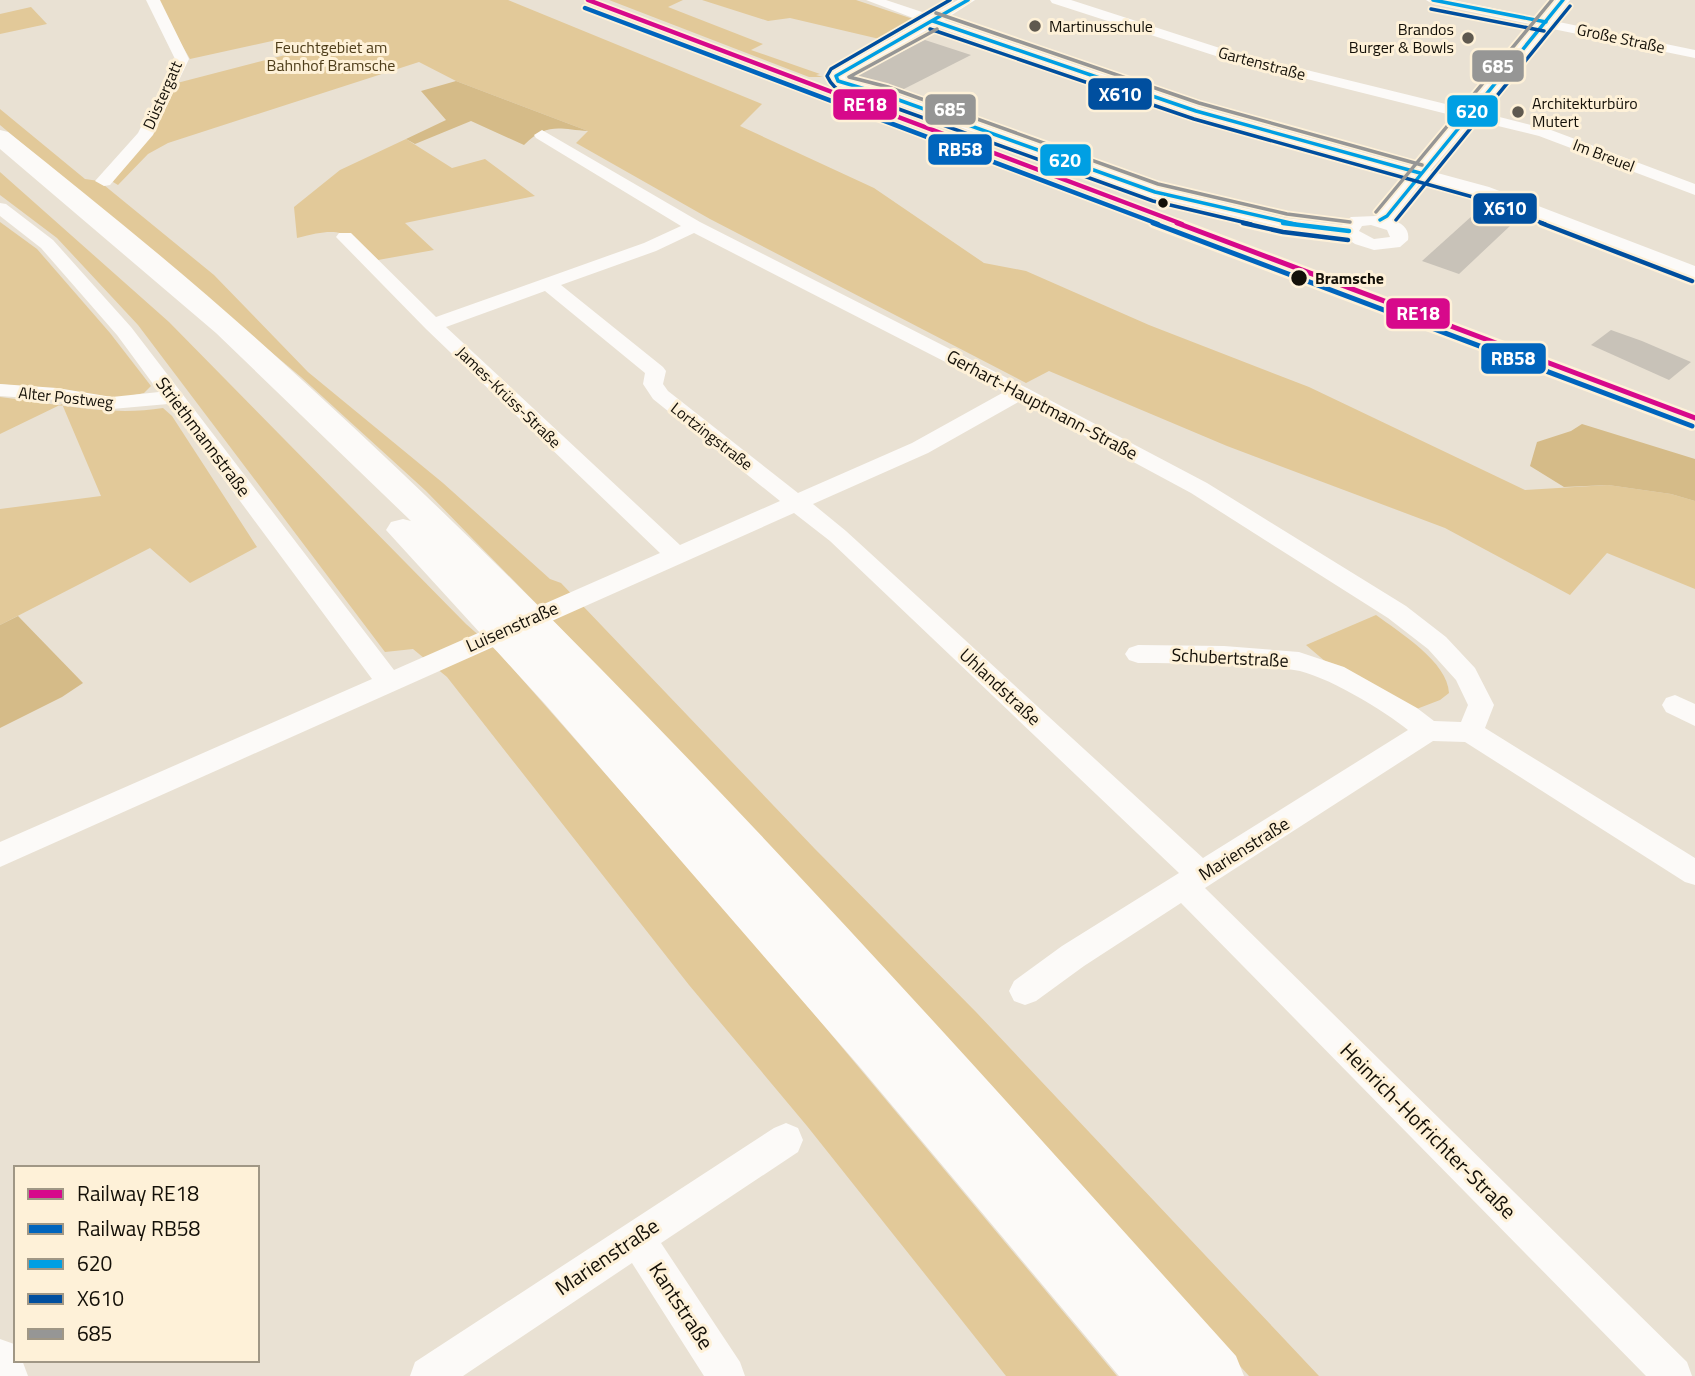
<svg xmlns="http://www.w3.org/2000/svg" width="1695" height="1376" font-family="'Titillium Web',sans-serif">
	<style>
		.green { fill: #e2c999 }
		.forest { fill: #d5bb88 }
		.building { fill: #c8c2b8 }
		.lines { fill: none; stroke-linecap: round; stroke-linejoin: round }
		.minor { fill: #fcfaf8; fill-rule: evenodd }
		.highway { fill: #fcfaf8; fill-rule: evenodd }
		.bus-1-far1-casing { stroke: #fef1d8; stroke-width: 7 }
		.bus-1-casing { stroke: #fef1d8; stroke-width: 9 }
		.bus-2-far1-casing { stroke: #fef1d8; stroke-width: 7 }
		.bus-2-casing { stroke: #fef1d8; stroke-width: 9 }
		.bus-3-casing { stroke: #fef1d8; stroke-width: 7 }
		.bus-1-far1 { stroke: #009fe3; stroke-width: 3.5 }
		.bus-1 { stroke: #009fe3; stroke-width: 4.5 }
		.bus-2-far1 { stroke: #004f9f; stroke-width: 3.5 }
		.bus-2 { stroke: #004f9f; stroke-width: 4.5 }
		.bus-3 { stroke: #969695; stroke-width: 3.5 }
		.rail-1-far1-casing { stroke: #fef1d8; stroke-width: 8 }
		.rail-1-casing { stroke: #fef1d8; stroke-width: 10 }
		.rail-2-far1-casing { stroke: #fef1d8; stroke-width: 8 }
		.rail-2-casing { stroke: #fef1d8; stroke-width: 10 }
		.rail-1-far1 { stroke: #d7098b; stroke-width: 4.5 }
		.rail-1 { stroke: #d7098b; stroke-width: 5 }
		.rail-2-far1 { stroke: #0065bd; stroke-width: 4.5 }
		.rail-2 { stroke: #0065bd; stroke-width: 5 }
		.poi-dot { fill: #5f594f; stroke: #fef1d8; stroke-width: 2.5 }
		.bus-dot { fill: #141008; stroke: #fef1d8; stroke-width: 2.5 }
		.labels { text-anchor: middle; stroke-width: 6; stroke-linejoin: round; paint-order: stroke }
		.far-poi-label { font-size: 16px; fill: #141008; stroke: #fef1d8; text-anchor: start }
		.far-street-label { font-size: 16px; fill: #141008; stroke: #fef1d8 }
		.far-park-label { font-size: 16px; fill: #4e3d1a; stroke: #fef1d8 }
		.far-stop-label { font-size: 16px; font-weight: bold; fill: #141008; stroke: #fef1d8; text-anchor: start }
		.street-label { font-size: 18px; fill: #141008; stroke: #fef1d8 }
		.near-street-label { font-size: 21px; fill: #141008; stroke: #fef1d8 }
		.line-badge { stroke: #fef1d8; stroke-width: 2.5 }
		.badge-label { font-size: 19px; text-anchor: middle; font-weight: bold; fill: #fff }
	</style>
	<rect width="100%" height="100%" fill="#e9e1d3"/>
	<g class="green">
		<polygon points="159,0 508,0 762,104 740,126 874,188 984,263 1026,271 1149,325 1309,387 1525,490 1608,485 1671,494 1695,501 1695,589 1607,553 1570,595 1445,528 1227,446 1049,371 1026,383 710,219 576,143 588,131 456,81 419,62 168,143 148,154 118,185 113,182 114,177 177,83 297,52 281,39 190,59 172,28"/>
		<polygon points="609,0 683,0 668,7 763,44 751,50 820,74 816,75 823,77 809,77"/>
		<polygon points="702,0 856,0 919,21 888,41 790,18 768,21"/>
		<polygon points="31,7 47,24 0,34 0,14"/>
		<polygon points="0,109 85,179 99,181 214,275 308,372 443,483 550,579 561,583 815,849 976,1012 1319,1376 1249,1376 940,1033 559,627 426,491 301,377 0,125"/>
		<path d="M406,139L452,168L485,159L535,196L405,223L434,250L378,260C347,231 341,226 297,238L294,207L340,170Z"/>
		<polygon points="0,172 169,322 466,624 499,653 764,954 1117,1376 1006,1376 807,1126 689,985 447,677 413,649 385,652 138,325 57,238 0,195"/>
		<polygon points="0,222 37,249 110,333 151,386 144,393 120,398 0,384"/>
		<path d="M0,397C54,403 109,417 163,408L172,416L257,547L190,583L150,548L0,625V509L101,496L62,404L0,434Z"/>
		<path d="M1376,615C1399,632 1448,662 1449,693L1440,700L1414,710L1326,662L1306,645Z"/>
	</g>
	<g class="forest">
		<path d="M456,81L588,131C559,129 547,122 524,145L471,121L415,144L406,139L446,120L421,91Z"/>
		<polygon points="1582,424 1695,459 1695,501 1671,494 1608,485 1564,487 1530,466 1537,442 1571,431"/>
		<polygon points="18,616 83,683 62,697 0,728 0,625"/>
	</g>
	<g class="building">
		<polygon points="925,40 971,55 898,92 851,77"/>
		<polygon points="1473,215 1511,225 1459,274 1422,261"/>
		<polygon points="1611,330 1642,341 1691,362 1669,380 1591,345"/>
	</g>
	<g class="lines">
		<g class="minor">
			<polygon points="146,0 160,0 189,59 153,135 110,185 104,186 95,181 138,133 175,59"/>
			<path d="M866,0H886L931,15L958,0H975L944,20L1202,108L1415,167L1459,117L1219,57L1052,3L1050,0H1071L1229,51L1466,109L1535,25L1433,4L1426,0H1453L1541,18L1556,0H1570L1554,21L1695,50V58L1548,28L1480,112L1551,130L1695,184V195L1539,136L1473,120L1430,171L1489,187L1695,266V279L1477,195L1423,180L1392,220C1402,223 1410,229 1408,240L1400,247L1374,250L1355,244L1343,236L1285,228L1149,196L880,98L833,84L828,76L831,73L921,21ZM934,26L1190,114L1409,176L1376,216L1351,217L1342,225L1285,218L1161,188L890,92L845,78ZM1371,225L1387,230L1390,237L1374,239L1359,231L1362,226Z"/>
			<path d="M542,130L700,222L1027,388L1207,483L1406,606L1446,637L1475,668L1494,705L1485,728L1695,858V885L1685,882L1465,742L1433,741L1205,888L1687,1362L1692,1376H1646L1181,903L1084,966L1036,1001L1025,1005L1014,1001L1009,991L1014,981L1062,946L1179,873L830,541L794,513L0,867V842L372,679L168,404L112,409L57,400L0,396V384L57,388L112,397L159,392L117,335L41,248L0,216V203L6,204L53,240L131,327L394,670L660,553L426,329L336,237L339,233H351L436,317L644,243L681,226L536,138L534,135ZM694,233L1004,392L912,443L798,493L668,391L663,384L666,371L663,367L561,285L656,251ZM545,291L645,373L643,384L653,399L780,501L680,545L446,327ZM1020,401L1191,493L1388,618L1428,649L1456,680L1468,705L1461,722L1434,721L1417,708L1344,667L1299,652L1224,646L1138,645L1129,648L1125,654L1129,660L1138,663C1190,664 1243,662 1294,670C1324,674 1385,711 1408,730L1203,858L846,531L813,504L928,453Z"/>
			<polygon points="1675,695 1695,704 1695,726 1666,712 1662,705 1666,698"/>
			<polygon points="786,1123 798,1128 803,1140 798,1152 661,1243 740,1362 745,1376 704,1376 632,1263 463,1376 410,1376 415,1362 774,1128"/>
			<polygon points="0,1339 14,1344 16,1360 22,1360 28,1376 0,1376"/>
		</g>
		<path class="highway" d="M0,130L8,132C97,203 185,274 269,350C615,661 925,1011 1236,1356L1244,1376H1119L859,1066L545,704L386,530L391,522L403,519L411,521L216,333L0,149Z"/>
		<defs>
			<g id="bus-1-far1">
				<polyline points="968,0 836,76 838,81 885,95 1155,192 1295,224"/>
				<polyline points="1433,0 1546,22"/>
				<polyline points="933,21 1196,111 1420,173"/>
				<polyline points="1380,220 1387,216 1563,0"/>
			</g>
			<polyline id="bus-1" points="1283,223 1349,231"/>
			<g id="bus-2-far1">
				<path d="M950,0L831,69L827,76C837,98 861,99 882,103L1153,201L1251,224"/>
				<polyline points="1431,9 1544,31"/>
				<polyline points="930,29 1194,119 1480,199 1545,224"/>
				<polyline points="1396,220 1570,6"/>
			</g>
			<g id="bus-2">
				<polyline points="1243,223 1283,232 1348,240"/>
				<polyline points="1541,223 1692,281"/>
			</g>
			<g id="bus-3">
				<polyline points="936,13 1199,103 1422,165"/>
				<polyline points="937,29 849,77 888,87 1158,184 1287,214 1350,222"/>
				<polyline points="1376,212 1552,0"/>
			</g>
		</defs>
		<use href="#bus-1-far1" class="bus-1-far1-casing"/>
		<use href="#bus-1" class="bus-1-casing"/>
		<use href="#bus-2-far1" class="bus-2-far1-casing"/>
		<use href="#bus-2" class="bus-2-casing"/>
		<use href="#bus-3" class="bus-3-casing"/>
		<use href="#bus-1-far1" class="bus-1-far1"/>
		<use href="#bus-1" class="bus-1"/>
		<use href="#bus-2-far1" class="bus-2-far1"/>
		<use href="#bus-2" class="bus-2"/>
		<use href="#bus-3" class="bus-3"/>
		<defs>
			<polyline id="rail-1-far1" points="588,0 1182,224"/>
			<polyline id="rail-1" points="1177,223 1695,418"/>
			<polyline id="rail-2-far1" points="585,8 1158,224"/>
			<polyline id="rail-2" points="1153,223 1692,426"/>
		</defs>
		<use href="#rail-1-far1" class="rail-1-far1-casing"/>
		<use href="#rail-1" class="rail-1-casing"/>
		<use href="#rail-2-far1" class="rail-2-far1-casing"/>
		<use href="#rail-2" class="rail-2-casing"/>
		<use href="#rail-1-far1" class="rail-1-far1"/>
		<use href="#rail-1" class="rail-1"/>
		<use href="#rail-2-far1" class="rail-2-far1"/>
		<use href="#rail-2" class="rail-2"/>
	</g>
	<g class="poi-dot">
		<circle cx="1035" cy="26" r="7"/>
		<circle cx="1468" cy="38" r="7"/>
		<circle cx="1518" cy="112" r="7"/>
	</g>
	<g class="bus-dot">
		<circle cx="1163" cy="203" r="6"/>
		<circle cx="1299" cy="278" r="9"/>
	</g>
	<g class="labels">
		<g class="far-poi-label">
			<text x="1049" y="32">Martinusschule</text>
			<text x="1454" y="35" text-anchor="end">Brandos<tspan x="1454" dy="18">Burger &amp; Bowls</tspan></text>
			<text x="1532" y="109">Architekturbüro<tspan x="1532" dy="18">Mutert</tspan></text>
		</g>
		<g class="far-street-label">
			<text transform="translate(1621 38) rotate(12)" y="6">Große Straße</text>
			<text transform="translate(1262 63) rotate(15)" y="6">Gartenstraße</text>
			<text transform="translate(162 95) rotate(-66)" y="6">Düstergatt</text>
			<text transform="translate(1604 155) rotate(21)" y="6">Im Breuel</text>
			<text transform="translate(66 397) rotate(6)" y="6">Alter Postweg</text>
			<text transform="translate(509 397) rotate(44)" y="6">James-Krüss-Straße</text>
			<text transform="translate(712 436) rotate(38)" y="6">Lortzingstraße</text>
		</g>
		<g class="far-park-label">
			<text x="331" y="53">Feuchtgebiet am<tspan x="331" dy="18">Bahnhof Bramsche</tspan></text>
		</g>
		<g class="far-stop-label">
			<text x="1315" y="284">Bramsche</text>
		</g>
		<g class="street-label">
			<text transform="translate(1042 405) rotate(28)" y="6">Gerhart-Hauptmann-Straße</text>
			<text transform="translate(203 437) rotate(53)" y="6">Striethmannstraße</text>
			<text transform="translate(512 627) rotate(-24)" y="6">Luisenstraße</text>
			<text transform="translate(1230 658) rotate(3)" y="6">Schubertstraße</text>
			<text transform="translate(1000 687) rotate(43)" y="6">Uhlandstraße</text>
			<text transform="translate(1244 849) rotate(-32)" y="6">Marienstraße</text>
		</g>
		<g class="near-street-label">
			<text transform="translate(1428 1131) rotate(45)" y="7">Heinrich-Hofrichter-Straße</text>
			<text transform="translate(607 1257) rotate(-34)" y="7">Marienstraße</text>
			<text transform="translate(681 1306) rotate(57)" y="7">Kantstraße</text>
		</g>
	</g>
	<g class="line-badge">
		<rect x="1471" y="49" width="54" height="34" rx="7" fill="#969695"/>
		<rect x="1087" y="77" width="66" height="34" rx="7" fill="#004f9f"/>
		<rect x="832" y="88" width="66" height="33" rx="7" fill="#d7098b"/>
		<rect x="924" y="93" width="53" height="33" rx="7" fill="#969695"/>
		<rect x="1446" y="94" width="53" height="34" rx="7" fill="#009fe3"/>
		<rect x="927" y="133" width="66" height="33" rx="7" fill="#0065bd"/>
		<rect x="1039" y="143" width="53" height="34" rx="7" fill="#009fe3"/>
		<rect x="1472" y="192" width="66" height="33" rx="7" fill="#004f9f"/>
		<rect x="1385" y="297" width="66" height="33" rx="7" fill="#d7098b"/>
		<rect x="1480" y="342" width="67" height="33" rx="7" fill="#0065bd"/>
	</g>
	<g class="badge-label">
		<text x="1498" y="73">685</text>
		<text x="1120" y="101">X610</text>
		<text x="865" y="111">RE18</text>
		<text x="950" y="116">685</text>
		<text x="1472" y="118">620</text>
		<text x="960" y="156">RB58</text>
		<text x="1065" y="167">620</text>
		<text x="1505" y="215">X610</text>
		<text x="1418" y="320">RE18</text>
		<text x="1513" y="365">RB58</text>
	</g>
	<rect x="14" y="1166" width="245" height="196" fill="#fef1d8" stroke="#a09785" stroke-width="2"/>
	<rect x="28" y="1189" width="35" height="10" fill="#d7098b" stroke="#a09785" stroke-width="2"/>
	<text x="77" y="1201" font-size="21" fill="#141008">Railway RE18</text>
	<rect x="28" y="1224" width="35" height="10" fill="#0065bd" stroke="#a09785" stroke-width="2"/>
	<text x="77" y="1236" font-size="21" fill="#141008">Railway RB58</text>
	<rect x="28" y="1259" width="35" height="10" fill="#009fe3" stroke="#a09785" stroke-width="2"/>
	<text x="77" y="1271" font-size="21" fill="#141008">620</text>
	<rect x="28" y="1294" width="35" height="10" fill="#004f9f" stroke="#a09785" stroke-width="2"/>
	<text x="77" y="1306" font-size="21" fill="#141008">X610</text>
	<rect x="28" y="1329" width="35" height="10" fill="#969695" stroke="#a09785" stroke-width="2"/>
	<text x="77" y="1341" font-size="21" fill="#141008">685</text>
</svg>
